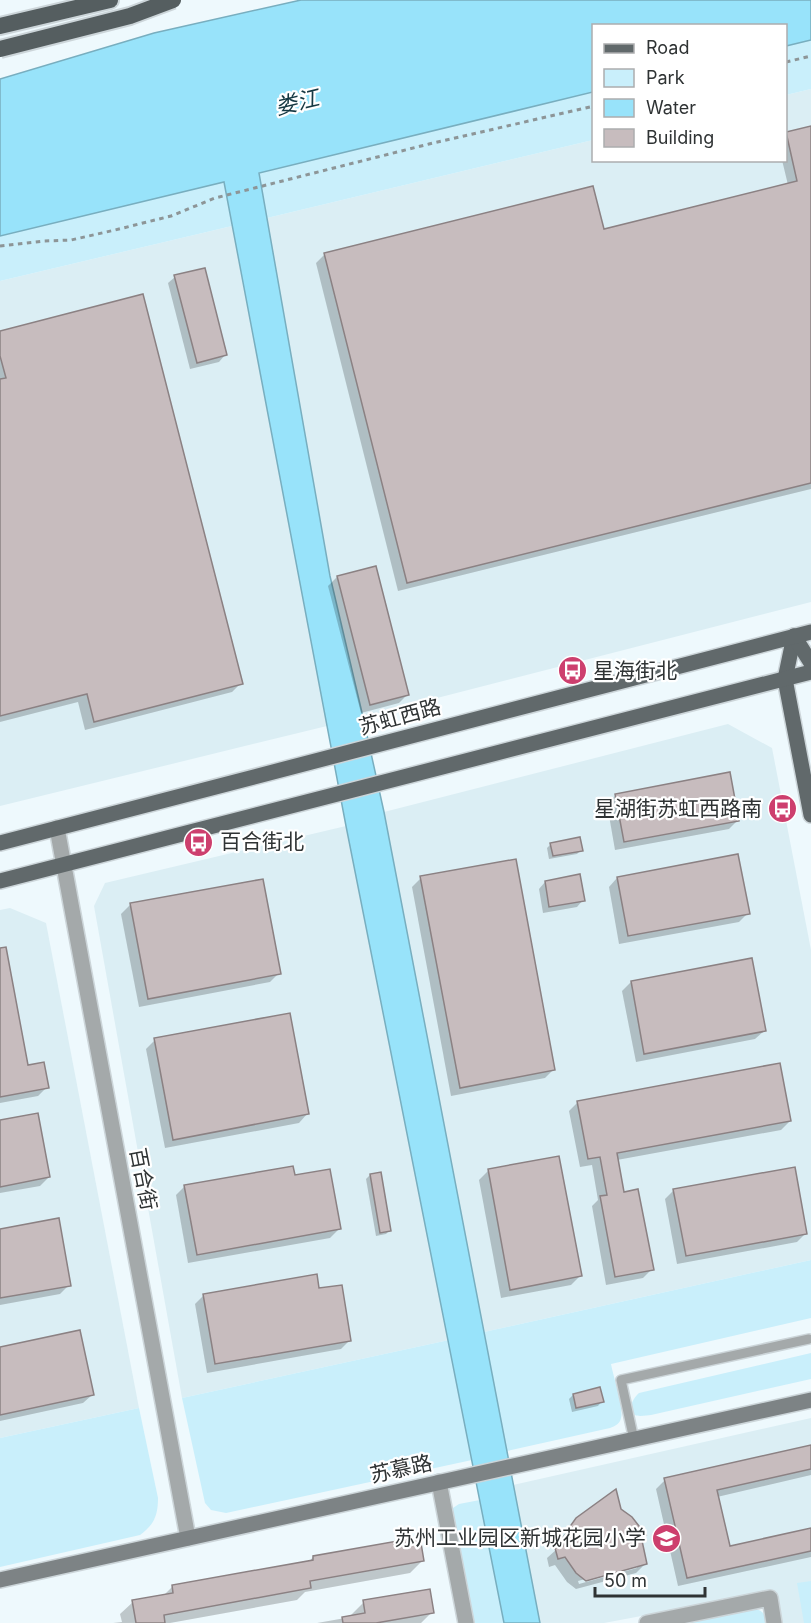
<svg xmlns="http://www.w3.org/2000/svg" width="811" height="1623" font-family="Inter,'Noto Sans SC',sans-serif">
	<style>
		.built { fill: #dbeef4 }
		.green { fill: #c9effb }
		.water { fill: #98e3fa; stroke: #78aebf; stroke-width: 1.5 }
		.shadow { fill: #0003; fill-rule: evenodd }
		.building { fill: #c7bcbe; stroke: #8b8183; stroke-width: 1.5 }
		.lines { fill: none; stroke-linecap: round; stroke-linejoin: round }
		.service-casing { stroke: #ccd5d9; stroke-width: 12 }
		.minor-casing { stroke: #ccd5d9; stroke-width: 18 }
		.tertiary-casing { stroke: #ccd5d9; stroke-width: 18 }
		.secondary-casing { stroke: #ccd5d9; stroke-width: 18 }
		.primary-casing { stroke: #ccd5d9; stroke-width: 18 }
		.trunk-casing { stroke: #ccd5d9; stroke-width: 20 }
		.path { stroke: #8d9597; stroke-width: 3; stroke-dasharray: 4.5 4.5; stroke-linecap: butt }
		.service { stroke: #a4a9aa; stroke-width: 9 }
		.minor { stroke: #a4a9aa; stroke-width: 15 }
		.tertiary { stroke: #a4a9aa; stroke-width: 15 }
		.secondary { stroke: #7d8385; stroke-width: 15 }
		.primary { stroke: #61696b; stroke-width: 15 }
		.trunk { stroke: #555e60; stroke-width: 16 }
		.trunk-bridge-casing { stroke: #ccd5d9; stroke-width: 20; stroke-linecap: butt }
		.trunk-bridge { stroke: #555e60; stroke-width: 16 }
		.labels { text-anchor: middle; stroke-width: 4.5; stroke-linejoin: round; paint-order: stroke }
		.poi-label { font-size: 21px; fill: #2f3334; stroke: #fff; text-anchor: start }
		.street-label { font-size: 21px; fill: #2f3334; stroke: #fff }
		.water-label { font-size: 22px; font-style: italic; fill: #153842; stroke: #fff }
	</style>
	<rect width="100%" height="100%" fill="#eef9fd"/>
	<g class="built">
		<polygon points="811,89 811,602 363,717 330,576 267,218 593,140 594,160 786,160 786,95"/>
		<polygon points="232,226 327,726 0,806 0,281"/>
		<polygon points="728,724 772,748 811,950 811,1260 484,1332 384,812"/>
		<polygon points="346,826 449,1340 182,1398 94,906 105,883"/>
		<polygon points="10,908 46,923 139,1408 0,1438 0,910"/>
		<polygon points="811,1418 811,1623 780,1623 775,1591 604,1623 540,1623 513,1485"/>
	</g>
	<g class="green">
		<polygon points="811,40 811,89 786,95 786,46"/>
		<polygon points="593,92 593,140 267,218 259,173"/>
		<polygon points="224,182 232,226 0,281 0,236"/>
		<path d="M811,1260V1318L611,1364C613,1375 624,1410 621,1418C620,1424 615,1426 610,1428L507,1451L484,1332Z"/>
		<polygon points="449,1340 472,1460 226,1513 211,1510 205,1503 182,1398"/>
		<path d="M811,1353V1379L651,1415C648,1415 639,1417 635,1415C626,1410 634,1397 639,1393Z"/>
		<path d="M139,1408L158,1498C158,1515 154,1525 140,1535L0,1567V1438Z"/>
		<polygon points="480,1500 504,1623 471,1623 452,1511 453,1508 459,1504"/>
		<polygon points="811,1581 811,1623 804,1623 797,1583"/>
		<path d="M751,1609C762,1609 765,1613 767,1623H678Z"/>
	</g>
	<polygon class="water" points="301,0 811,0 811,40 786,46 786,26 594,26 593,92 259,173 330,576 363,717 384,812 540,1623 504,1623 346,826 224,182 0,236 0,79 154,33"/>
	<g class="shadow">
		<polygon points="811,127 811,489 398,591 316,263 325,254 603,231 788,185 782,160 786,160 786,134"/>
		<polygon points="175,277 225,355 219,362 190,369 168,283"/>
		<polygon points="0,332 241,683 232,692 85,730 78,702 0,722"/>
		<polygon points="337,577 408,694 399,703 361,713 328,586"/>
		<polygon points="616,795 738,820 729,829 615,850 607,804"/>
		<polygon points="551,844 581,850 577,854 549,859 547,848"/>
		<polygon points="421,878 554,1069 545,1078 451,1096 412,887"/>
		<polygon points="617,878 748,913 739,922 619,944 609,887"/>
		<polygon points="545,882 583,900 577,907 543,913 539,889"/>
		<polygon points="130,905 279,973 270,982 139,1007 121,914"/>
		<polygon points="0,965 26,1067 47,1087 38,1096 0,1103"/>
		<polygon points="631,982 764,1031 755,1039 636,1062 622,991"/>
		<polygon points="155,1040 307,1114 299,1123 165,1148 146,1049"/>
		<polygon points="578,1102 790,1121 781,1130 617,1160 622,1194 652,1269 643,1278 606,1285 592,1206 598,1200 592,1165 580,1167 569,1111"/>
		<polygon points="0,1122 49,1177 40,1186 0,1193"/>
		<polygon points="558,1158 580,1276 571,1285 501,1298 479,1180 488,1171"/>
		<polygon points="370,1175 390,1230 386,1234 376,1236 366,1179"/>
		<polygon points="294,1177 339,1229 330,1238 188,1263 176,1195 185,1186"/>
		<polygon points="674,1190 806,1233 797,1242 677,1264 665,1199"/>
		<polygon points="0,1231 69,1285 60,1294 0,1305"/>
		<polygon points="318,1290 350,1340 341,1349 207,1373 195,1304 204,1295"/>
		<polygon points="0,1348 92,1395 83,1403 0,1421"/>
		<polygon points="573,1395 602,1401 598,1406 572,1412 569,1399"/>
		<polygon points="811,1447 811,1475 717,1497 728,1548 811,1529 811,1557 678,1586 656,1489 665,1480"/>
		<path d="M619,1510L644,1535L640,1539L645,1564L636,1573L576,1589L567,1582L555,1565L549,1567L547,1558L557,1549L561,1538L577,1519ZM637,1565V1568L579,1584L578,1581Z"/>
		<polygon points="313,1557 423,1560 410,1573 305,1592 297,1600 170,1623 113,1623 122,1622 120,1614 133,1602 163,1596 172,1587 309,1562"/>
		<polygon points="364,1602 432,1612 421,1623 317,1623 351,1617 351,1615"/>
	</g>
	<g class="building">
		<polygon points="811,126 811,483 407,583 324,253 593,186 604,229 797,181 786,132"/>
		<polygon points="205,268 227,355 197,363 174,275"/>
		<polygon points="143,294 243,684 94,722 87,694 0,716 0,379 6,378 0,356 0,331"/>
		<polygon points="376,566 409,695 370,705 337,576"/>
		<polygon points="730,772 739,821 624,842 615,794"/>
		<polygon points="580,837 583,851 553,856 550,843"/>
		<polygon points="738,854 750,914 628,936 617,877"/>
		<polygon points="516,859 555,1070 460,1088 420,876"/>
		<polygon points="580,874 585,901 549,907 545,881"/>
		<polygon points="263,879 281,974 148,999 130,903"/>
		<polygon points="6,947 28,1065 44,1062 49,1088 0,1097 0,948"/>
		<polygon points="752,958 766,1031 644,1054 631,981"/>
		<polygon points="290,1013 309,1114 173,1140 154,1038"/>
		<polygon points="780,1063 791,1121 617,1153 624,1192 638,1189 654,1270 615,1277 600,1196 607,1195 600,1157 588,1159 577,1101"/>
		<polygon points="38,1113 50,1177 0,1187 0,1120"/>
		<polygon points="559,1156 582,1276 510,1290 488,1169"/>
		<polygon points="293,1166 295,1175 330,1169 341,1229 197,1255 184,1185"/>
		<polygon points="795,1167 807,1234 686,1256 673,1189"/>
		<polygon points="381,1172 391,1231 380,1233 370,1174"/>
		<polygon points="59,1218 71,1286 0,1298 0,1229"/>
		<polygon points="317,1274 319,1288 342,1285 351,1341 215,1364 203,1294"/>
		<polygon points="80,1330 94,1395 0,1415 0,1347"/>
		<polygon points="600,1387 604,1402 576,1408 573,1394"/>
		<polygon points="811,1445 811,1469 717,1490 730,1546 811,1528 811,1551 687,1578 664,1478"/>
		<polygon points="616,1489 621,1509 632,1517 646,1535 641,1536 647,1564 586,1581 576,1573 565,1557 558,1559 555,1548 563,1546 569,1528 576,1518"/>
		<polygon points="420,1537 424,1561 310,1581 311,1588 164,1615 165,1623 136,1623 132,1600 173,1593 172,1585 313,1560 313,1556"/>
		<polygon points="430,1589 434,1613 376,1623 343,1623 342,1617 365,1613 363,1600"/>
	</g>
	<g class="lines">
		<defs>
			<polyline id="service" points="634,1440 621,1380 809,1339"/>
			<g id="minor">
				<polyline points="439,1482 466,1623"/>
				<polyline points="647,1623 770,1598 774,1623"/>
			</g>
			<polyline id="tertiary" points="57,828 188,1538"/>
			<polyline id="secondary" points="0,1580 811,1400"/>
			<g id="primary">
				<polyline points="794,636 785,679 811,815"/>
				<polyline points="794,636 811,663"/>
				<polyline points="0,843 811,632"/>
				<polyline points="0,881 811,672"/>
			</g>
			<polyline id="trunk" points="0,26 110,0"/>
		</defs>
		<use href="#service" class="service-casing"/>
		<use href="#minor" class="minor-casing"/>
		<use href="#tertiary" class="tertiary-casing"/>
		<use href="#secondary" class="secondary-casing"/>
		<use href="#primary" class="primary-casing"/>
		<use href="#trunk" class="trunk-casing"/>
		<g class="path">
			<polyline points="786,62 811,56"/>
			<polyline points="0,246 44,241 71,240 115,230 171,216 215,198 429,144 594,106"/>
		</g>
		<use href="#service" class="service"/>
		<use href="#minor" class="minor"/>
		<use href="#tertiary" class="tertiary"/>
		<use href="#secondary" class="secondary"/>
		<use href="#primary" class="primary"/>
		<use href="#trunk" class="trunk"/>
		<defs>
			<polyline id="trunk-bridge" points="0,49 130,16 173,0"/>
		</defs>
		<use href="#trunk-bridge" class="trunk-bridge-casing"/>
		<use href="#trunk-bridge" class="trunk-bridge"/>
	</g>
	<defs>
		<symbol id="bus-disc" viewBox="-11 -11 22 22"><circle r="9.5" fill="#cd3f6e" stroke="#fff"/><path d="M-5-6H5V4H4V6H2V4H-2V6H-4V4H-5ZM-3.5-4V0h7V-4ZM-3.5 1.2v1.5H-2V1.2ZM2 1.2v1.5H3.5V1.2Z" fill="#fff"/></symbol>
		<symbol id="school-disc" viewBox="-11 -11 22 22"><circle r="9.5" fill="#cd3f6e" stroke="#fff"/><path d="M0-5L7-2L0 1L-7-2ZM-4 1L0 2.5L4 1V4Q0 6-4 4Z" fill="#fff"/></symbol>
	</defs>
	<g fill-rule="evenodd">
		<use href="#bus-disc" x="556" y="654" width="33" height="33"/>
		<use href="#bus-disc" x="766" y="792" width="33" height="33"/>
		<use href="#bus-disc" x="182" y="826" width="33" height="33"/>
		<use href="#school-disc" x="650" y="1522" width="33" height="33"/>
	</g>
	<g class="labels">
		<g class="poi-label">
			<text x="593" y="678">星海街北</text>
			<text x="762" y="816" text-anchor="end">星湖街苏虹西路南</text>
			<text x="220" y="849">百合街北</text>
			<text x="646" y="1545" text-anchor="end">苏州工业园区新城花园小学</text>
		</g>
		<g class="street-label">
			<text transform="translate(400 717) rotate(-15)" y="7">苏虹西路</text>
			<text transform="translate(143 1179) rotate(79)" y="7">百合街</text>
			<text transform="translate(401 1469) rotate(-12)" y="7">苏慕路</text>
		</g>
		<g class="water-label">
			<text transform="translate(297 102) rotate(-13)" y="8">娄江</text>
		</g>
	</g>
	<rect x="592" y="24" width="195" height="138" fill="#ffffff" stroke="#acadae" stroke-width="1.5"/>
	<rect x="604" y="44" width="30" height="9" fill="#61696b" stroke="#acadae" stroke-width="1.5"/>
	<text x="646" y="54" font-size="18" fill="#2f3334">Road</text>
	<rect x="604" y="69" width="30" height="18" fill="#c9effb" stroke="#acadae" stroke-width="1.5"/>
	<text x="646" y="84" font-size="18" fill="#2f3334">Park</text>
	<rect x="604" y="99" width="30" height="18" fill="#98e3fa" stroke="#acadae" stroke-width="1.5"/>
	<text x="646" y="114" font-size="18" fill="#2f3334">Water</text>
	<rect x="604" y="129" width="30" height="18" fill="#c7bcbe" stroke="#acadae" stroke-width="1.5"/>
	<text x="646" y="144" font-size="18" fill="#2f3334">Building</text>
	<path d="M595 1587v9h110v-9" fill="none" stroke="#2f3334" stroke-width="3"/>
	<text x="604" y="1587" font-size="18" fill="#2f3334" stroke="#ffffff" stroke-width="4.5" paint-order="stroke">50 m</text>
</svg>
